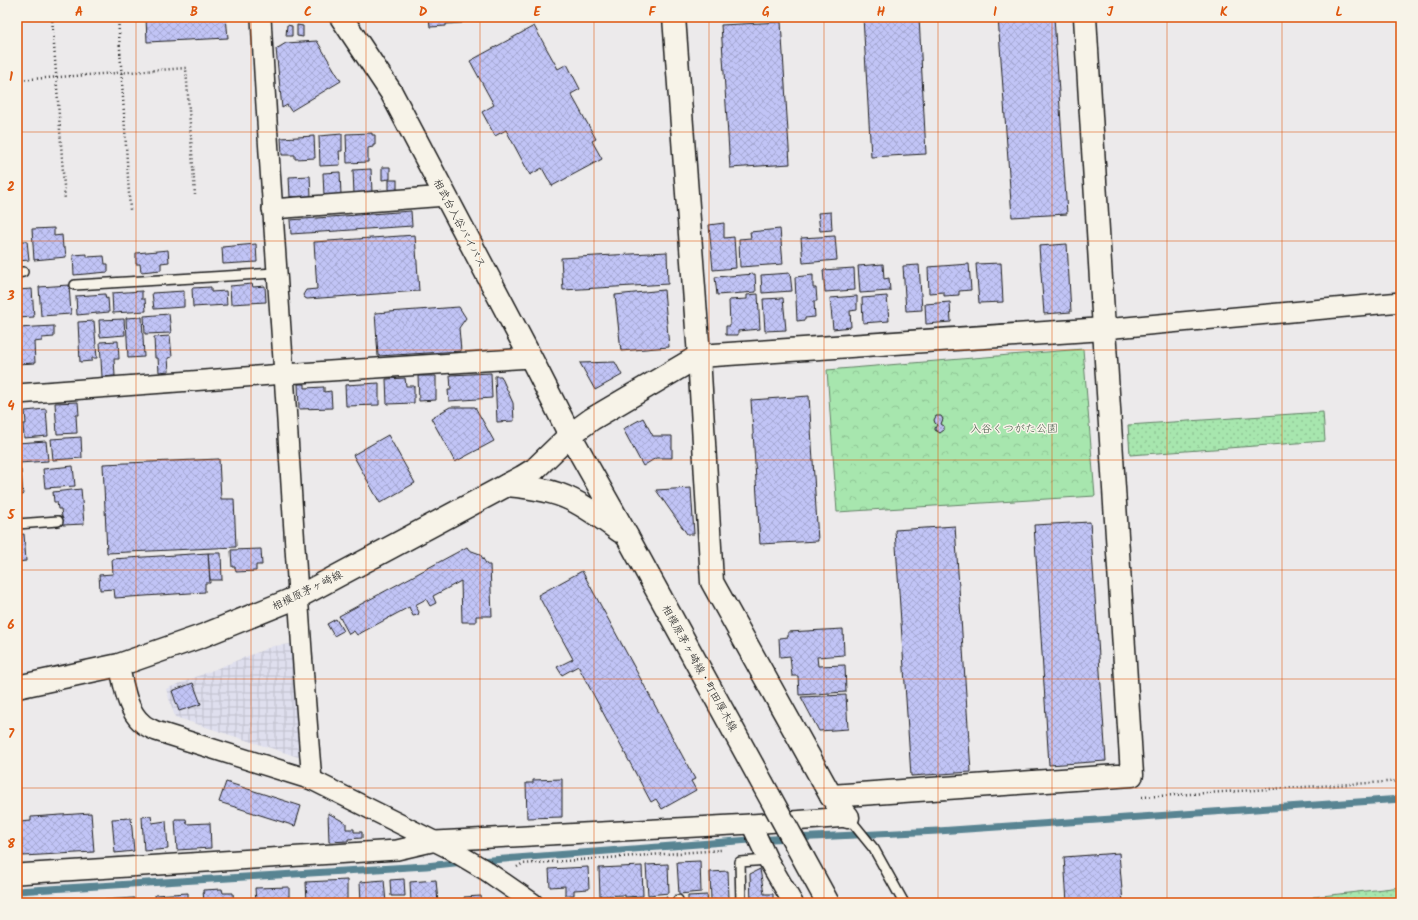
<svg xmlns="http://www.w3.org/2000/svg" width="1418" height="920" font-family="Kalam,'Klee One',sans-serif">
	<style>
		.industrial { fill: url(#industrial-grid) }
		.grass { fill: url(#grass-dots); stroke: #628165 }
		.park { fill: url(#park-crowns); stroke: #628165 }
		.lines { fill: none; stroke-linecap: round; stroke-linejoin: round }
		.stream { stroke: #598492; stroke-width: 7 }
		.building { fill: url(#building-cross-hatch); stroke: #1c1c1c }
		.lane-casing { stroke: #1c1c1c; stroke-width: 12 }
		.street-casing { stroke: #1c1c1c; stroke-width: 22 }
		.secondary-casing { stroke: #1c1c1c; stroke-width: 25 }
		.primary-casing { stroke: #1c1c1c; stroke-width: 25 }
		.path { stroke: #1c1c1c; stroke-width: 2.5; stroke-dasharray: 1 3; stroke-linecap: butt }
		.lane { stroke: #f7f3e8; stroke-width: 9 }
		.street { stroke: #f7f3e8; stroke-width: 19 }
		.secondary { stroke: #f7f3e8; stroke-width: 22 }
		.primary { stroke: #f7f3e8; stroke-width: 22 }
		.primary-bridge-casing { stroke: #1c1c1c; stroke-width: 25; stroke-linecap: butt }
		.primary-bridge { stroke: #f7f3e8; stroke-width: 22 }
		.grid { fill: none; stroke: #de560d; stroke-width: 1; stroke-opacity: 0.55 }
		.labels { text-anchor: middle; stroke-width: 3; stroke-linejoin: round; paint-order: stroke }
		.street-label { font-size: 11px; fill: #1c1c1c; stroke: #f7f3e8 }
		.park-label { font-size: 11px; fill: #465948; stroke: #f7f3e8 }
		.neatline { fill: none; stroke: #de560d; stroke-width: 1.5 }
		.grid-label { font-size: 13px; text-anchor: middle; font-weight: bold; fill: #de560d }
	</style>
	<defs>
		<pattern id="industrial-grid" width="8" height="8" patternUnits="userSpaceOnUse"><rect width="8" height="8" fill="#dfdfee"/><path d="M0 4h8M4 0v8" fill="none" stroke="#bfbfcc"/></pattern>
		<pattern id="grass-dots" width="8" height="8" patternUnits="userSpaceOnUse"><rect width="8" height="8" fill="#a7e6ae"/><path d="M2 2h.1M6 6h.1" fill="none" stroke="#8fc595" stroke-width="1.8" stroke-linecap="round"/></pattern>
		<pattern id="park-crowns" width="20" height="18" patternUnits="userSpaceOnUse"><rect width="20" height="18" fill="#a7e6ae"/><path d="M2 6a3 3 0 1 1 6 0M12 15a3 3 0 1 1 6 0" fill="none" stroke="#8fc595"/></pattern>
		<pattern id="building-cross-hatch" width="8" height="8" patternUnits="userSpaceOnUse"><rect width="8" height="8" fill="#c1c4f6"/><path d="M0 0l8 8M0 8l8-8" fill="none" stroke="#a5a8d2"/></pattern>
	</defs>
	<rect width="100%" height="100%" fill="#eceaeb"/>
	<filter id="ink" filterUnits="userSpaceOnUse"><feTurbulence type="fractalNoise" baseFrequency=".025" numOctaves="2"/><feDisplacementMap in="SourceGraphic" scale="8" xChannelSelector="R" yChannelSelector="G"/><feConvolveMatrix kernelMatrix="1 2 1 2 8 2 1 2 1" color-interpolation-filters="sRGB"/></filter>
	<g filter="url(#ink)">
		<polygon class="industrial" points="292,644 301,758 175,717 166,689 273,646"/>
		<g class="grass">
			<polygon points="1323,412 1325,441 1130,455 1128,425"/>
			<polygon points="1401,887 1401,903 1314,903 1313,897"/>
		</g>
		<polygon class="park" points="1083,349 1095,496 837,512 827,370"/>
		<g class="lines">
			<g class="stream">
				<polyline points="478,861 750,840 938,831 1401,799"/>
				<polyline points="17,891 426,866 464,862"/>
			</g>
		</g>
		<g class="building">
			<polygon points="146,17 226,17 228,38 147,42"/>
			<polygon points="429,17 462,17 462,23 446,24 446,26 430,27"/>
			<polygon points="863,17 919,17 926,154 871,157"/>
			<polygon points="998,17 1054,17 1067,214 1012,217"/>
			<polygon points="781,22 790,164 730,168 721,25"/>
			<polygon points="287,25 292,26 292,36 286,36"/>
			<polygon points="297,25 303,26 303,37 297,36"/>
			<polygon points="534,26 558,69 567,64 580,89 571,94 596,139 592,141 602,159 552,186 542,168 530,175 506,130 495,136 482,112 494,105 470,61"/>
			<polygon points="317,41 341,81 291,111 287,105 282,108 276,49 286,43"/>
			<polygon points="372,133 372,135 375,135 375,145 373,145 373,147 368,148 368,162 347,163 346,134"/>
			<polygon points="342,134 342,151 339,151 340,165 320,166 319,136"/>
			<polygon points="314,136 315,158 295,159 295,155 282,155 281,138"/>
			<polygon points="382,167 390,167 390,179 382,180"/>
			<polygon points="371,169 372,193 354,194 353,170"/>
			<polygon points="340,172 341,195 324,196 323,173"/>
			<polygon points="310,176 311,196 290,197 289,177"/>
			<rect x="389" y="180" width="8" height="11"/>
			<polygon points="411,211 412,226 291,234 290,220"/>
			<polygon points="831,212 832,230 820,231 818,213"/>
			<polygon points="724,223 724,238 734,237 736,268 713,270 709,225"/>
			<polygon points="54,228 54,236 62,235 63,248 65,248 66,257 34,260 32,229"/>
			<polygon points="780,229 783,264 740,267 739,239 751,238 750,232"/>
			<polygon points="17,230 20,230 21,241 27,241 29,260 17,261"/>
			<polygon points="415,235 419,291 307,299 305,298 303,295 306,290 317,289 314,242"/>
			<polygon points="835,236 837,260 803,263 801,238"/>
			<polygon points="256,244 257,262 223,264 222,247"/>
			<polygon points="1067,244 1071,312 1044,314 1039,246"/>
			<polygon points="168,250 169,262 161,263 161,270 141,272 140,264 136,264 136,253"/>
			<polygon points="667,252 668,284 563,290 561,258"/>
			<polygon points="87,254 87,257 104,256 105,264 108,264 108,272 74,275 73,255"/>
			<polygon points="1001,263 1003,302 979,303 976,264"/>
			<polygon points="883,264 884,279 889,278 890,291 860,293 858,266"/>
			<polygon points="969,264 971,290 959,291 959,295 944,296 944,292 929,293 928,267"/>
			<polygon points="919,265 922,310 906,311 903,266"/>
			<polygon points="854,268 855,290 825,292 823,270"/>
			<polygon points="790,273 792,291 762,293 761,275"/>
			<polygon points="755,274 756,292 717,295 715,277"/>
			<polygon points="813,275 813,288 816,288 817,301 814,301 815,317 805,318 805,320 797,321 795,277"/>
			<polygon points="252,284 253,287 265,286 266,302 231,304 230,286"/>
			<polygon points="69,285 71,314 41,316 39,287"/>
			<polygon points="211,287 211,292 226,291 227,305 193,307 192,288"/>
			<polygon points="32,289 34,317 17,318 17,290"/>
			<polygon points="664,290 669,347 621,351 615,295"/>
			<polygon points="142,291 142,299 145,299 146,311 113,313 112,293"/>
			<polygon points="184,291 184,307 154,309 152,293"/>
			<polygon points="105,294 106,299 108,298 109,312 77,315 76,296"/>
			<polygon points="758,294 760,329 738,331 738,335 726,335 726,326 730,326 729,300 747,299 747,295"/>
			<polygon points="857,296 857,310 850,311 851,327 833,329 830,298"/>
			<polygon points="887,296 889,321 863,323 862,298"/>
			<polygon points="783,298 786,330 765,331 763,299"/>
			<polygon points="950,302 951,322 926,324 925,304"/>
			<polygon points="459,307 466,318 459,328 461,351 378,356 375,313"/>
			<polygon points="169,314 171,333 145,334 144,316"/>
			<polygon points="142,317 144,357 128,358 126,318"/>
			<polygon points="124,319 125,335 100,337 99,320"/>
			<polygon points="94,321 97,358 92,358 92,361 80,362 78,322"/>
			<polygon points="54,326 54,337 42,338 42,341 34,342 35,363 17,364 17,328"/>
			<polygon points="170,336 172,357 168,358 169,371 159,372 158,358 155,358 154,337"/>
			<polygon points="118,341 119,359 114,359 115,376 102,377 100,342"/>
			<polygon points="615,362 622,375 595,390 580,363"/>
			<polygon points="491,373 492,398 449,401 448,390 451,390 450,375"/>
			<polygon points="418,376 436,376 436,400 419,401"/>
			<polygon points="495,376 501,376 513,403 514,421 497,422"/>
			<polygon points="405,378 406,386 414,386 414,403 387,404 386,379"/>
			<polygon points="379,383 379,405 346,406 345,385"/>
			<polygon points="298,384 305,384 305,388 324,387 324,392 331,391 332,408 299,409"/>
			<polygon points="809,396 818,541 760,544 751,400"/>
			<polygon points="78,402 79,415 76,415 77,433 57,434 55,403"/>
			<polygon points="450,407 475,407 494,441 455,462 431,418"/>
			<polygon points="46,409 48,436 24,438 23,424 26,424 25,411"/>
			<polygon points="936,416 941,416 943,419 941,424 944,426 944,430 940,433 935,430 935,428 937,425 935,423 934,420"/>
			<polygon points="643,418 653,436 672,436 672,458 656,458 643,466 623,429"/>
			<polygon points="388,435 415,483 380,503 353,455"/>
			<polygon points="81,437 82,458 53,460 51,439"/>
			<polygon points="46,441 48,461 19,463 17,443"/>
			<polygon points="219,459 221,499 234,499 236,547 107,553 103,464"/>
			<polygon points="73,466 75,486 45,488 43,469"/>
			<polygon points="21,470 23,495 17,495 17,471"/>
			<polygon points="691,488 694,534 687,534 656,490"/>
			<polygon points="81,489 84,524 63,525 61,509 58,509 57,502 54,502 53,492"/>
			<polygon points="1090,522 1106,761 1049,765 1034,525"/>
			<polygon points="955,526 971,772 911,776 895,530"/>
			<polygon points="24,534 26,561 17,562 17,535"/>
			<polygon points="467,547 469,550 480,554 487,565 490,565 492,616 476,616 476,622 462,622 461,581 433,596 436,603 430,606 426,599 415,605 419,612 418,615 413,616 409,607 357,635 354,631 349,634 339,616"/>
			<polygon points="261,549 262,565 256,565 256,571 236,572 235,567 232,567 231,550"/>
			<polygon points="208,553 221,553 222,580 210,580"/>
			<polygon points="208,553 210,583 205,583 205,592 115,598 114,589 100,590 99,575 113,574 112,559"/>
			<polygon points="582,571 695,779 691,781 696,790 662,809 656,799 651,802 578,666 562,675 557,667 573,659 538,595"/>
			<polygon points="336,619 343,631 334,636 327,624"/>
			<polygon points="843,629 844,655 817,657 818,666 845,665 846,692 799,695 798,676 792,676 790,656 780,657 779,638 788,637 788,632"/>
			<polygon points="193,683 201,704 179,711 172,691"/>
			<polygon points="846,695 848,729 819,731 801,697"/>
			<polygon points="562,779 562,817 527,818 526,783 533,783 533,780"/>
			<polygon points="226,782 301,806 295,826 219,802"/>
			<polygon points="91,813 94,852 23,856 20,822 31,821 31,817"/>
			<polygon points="328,813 346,823 346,829 354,829 354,832 362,832 362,838 348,839 348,841 329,842"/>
			<polygon points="151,816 152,823 166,821 168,849 144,851 142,817"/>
			<polygon points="131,818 134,851 115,853 112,819"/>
			<polygon points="175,819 186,819 187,824 210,823 211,848 177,850"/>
			<polygon points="1119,853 1123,903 1067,903 1064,857"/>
			<polygon points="700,861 701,892 679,894 677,862"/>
			<polygon points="668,864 669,893 648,895 646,865"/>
			<polygon points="642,866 643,896 625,897 625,895 600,896 599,868"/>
			<polygon points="588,867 589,889 574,890 574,895 565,895 565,886 550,887 549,869"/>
			<polygon points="760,869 764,894 773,894 773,903 751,903 750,874"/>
			<polygon points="728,871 729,899 711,900 710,872"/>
			<polygon points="404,879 405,896 391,896 390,880"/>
			<polygon points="347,880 347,903 307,903 306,882"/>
			<polygon points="384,880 386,903 361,903 360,882"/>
			<polygon points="436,880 438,903 411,903 410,882"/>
			<polygon points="289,887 289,903 256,903 255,888"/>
			<polygon points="222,889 223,893 233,893 234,903 204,903 203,890"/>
			<polygon points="188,893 188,903 156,903 155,895"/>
			<polygon points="707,895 708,903 688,903 688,896"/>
			<polygon points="481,896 482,903 465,903 464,897"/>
			<polygon points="667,897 667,903 648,903 648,898"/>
			<polygon points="134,898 134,903 103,903 103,900"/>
			<polygon points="636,898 636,903 617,903 617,899"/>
		</g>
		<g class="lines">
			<defs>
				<g id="lane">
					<polyline points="17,273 23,272"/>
					<polyline points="75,285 276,273"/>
					<polyline points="17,524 58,521"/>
					<polyline points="848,817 874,849 904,903"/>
					<polyline points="678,900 678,903"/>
					<polyline points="741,903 740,862 768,860"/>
				</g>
				<g id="street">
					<path d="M261,17C267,136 276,255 284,374C293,509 300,645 312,780"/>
					<polyline points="272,209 446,196"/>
					<polyline points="1104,329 1401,302"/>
					<polyline points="17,394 284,374 531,358"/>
					<path d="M119,665C124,685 126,709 142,723C146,727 152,729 156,731L312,780L448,848L485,870L533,903"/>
					<polyline points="751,824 768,860 793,903"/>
					<polyline points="17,874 397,850 436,841 751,824 848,817"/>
				</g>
				<g id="secondary">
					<polyline points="674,17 699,356 712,582 831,796 848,817"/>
					<polyline points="570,435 592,419 699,356 1104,329"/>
					<polyline points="831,796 1132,775 1104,329 1085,17"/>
				</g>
				<g id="primary">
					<polyline points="341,17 391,92 531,358 570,435 627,536"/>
					<path d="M507,485C529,487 553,490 572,500C590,509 606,521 621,532"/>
					<polyline points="17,687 119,665 202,636 298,597 522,477 535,469 570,435"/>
				</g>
			</defs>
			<use href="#lane" class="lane-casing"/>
			<use href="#street" class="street-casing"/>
			<use href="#secondary" class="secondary-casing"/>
			<use href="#primary" class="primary-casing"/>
			<g class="path">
				<polyline points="52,17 65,200"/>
				<polyline points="118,17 130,210"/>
				<polyline points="17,80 186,68 195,195"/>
				<polyline points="1142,797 1401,781"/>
				<polyline points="517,867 522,864 721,850"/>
			</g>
			<use href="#lane" class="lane"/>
			<use href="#street" class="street"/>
			<use href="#secondary" class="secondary"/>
			<use href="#primary" class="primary"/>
			<defs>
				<polyline id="primary-bridge" points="627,536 828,903"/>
			</defs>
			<use href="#primary-bridge" class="primary-bridge-casing"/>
			<use href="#primary-bridge" class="primary-bridge"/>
		</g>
	</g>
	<path class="grid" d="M136,17V903M251,17V903M366,17V903M480,17V903M594,17V903M709,17V903M824,17V903M938,17V903M1052,17V903M1167,17V903M1282,17V903M17,132H1401M17,241H1401M17,350H1401M17,460H1401M17,570H1401M17,679H1401M17,788H1401"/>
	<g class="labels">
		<g class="street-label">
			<text transform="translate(460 223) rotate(62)" y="4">相武台入谷バイパス</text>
			<text transform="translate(307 590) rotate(-26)" y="4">相模原茅ヶ崎線</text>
			<text transform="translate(700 668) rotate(61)" y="4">相模原茅ヶ崎線・町田厚木線</text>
		</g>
		<g class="park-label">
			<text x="1014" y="432">入谷くつがた公園</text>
		</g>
	</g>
	<rect width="1418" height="920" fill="none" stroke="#f7f3e8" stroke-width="44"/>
	<rect x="22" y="22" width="1374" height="876" class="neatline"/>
	<g class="grid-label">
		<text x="79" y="16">A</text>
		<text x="194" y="16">B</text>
		<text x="308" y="16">C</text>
		<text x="423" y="16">D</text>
		<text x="537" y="16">E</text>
		<text x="652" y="16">F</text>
		<text x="766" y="16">G</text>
		<text x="881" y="16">H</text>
		<text x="995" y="16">I</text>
		<text x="1110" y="16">J</text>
		<text x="1224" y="16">K</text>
		<text x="1339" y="16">L</text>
		<text x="11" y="81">1</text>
		<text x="11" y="191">2</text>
		<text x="11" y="300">3</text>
		<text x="11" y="410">4</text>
		<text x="11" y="519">5</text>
		<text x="11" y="629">6</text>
		<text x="11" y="738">7</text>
		<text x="11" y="848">8</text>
	</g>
</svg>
